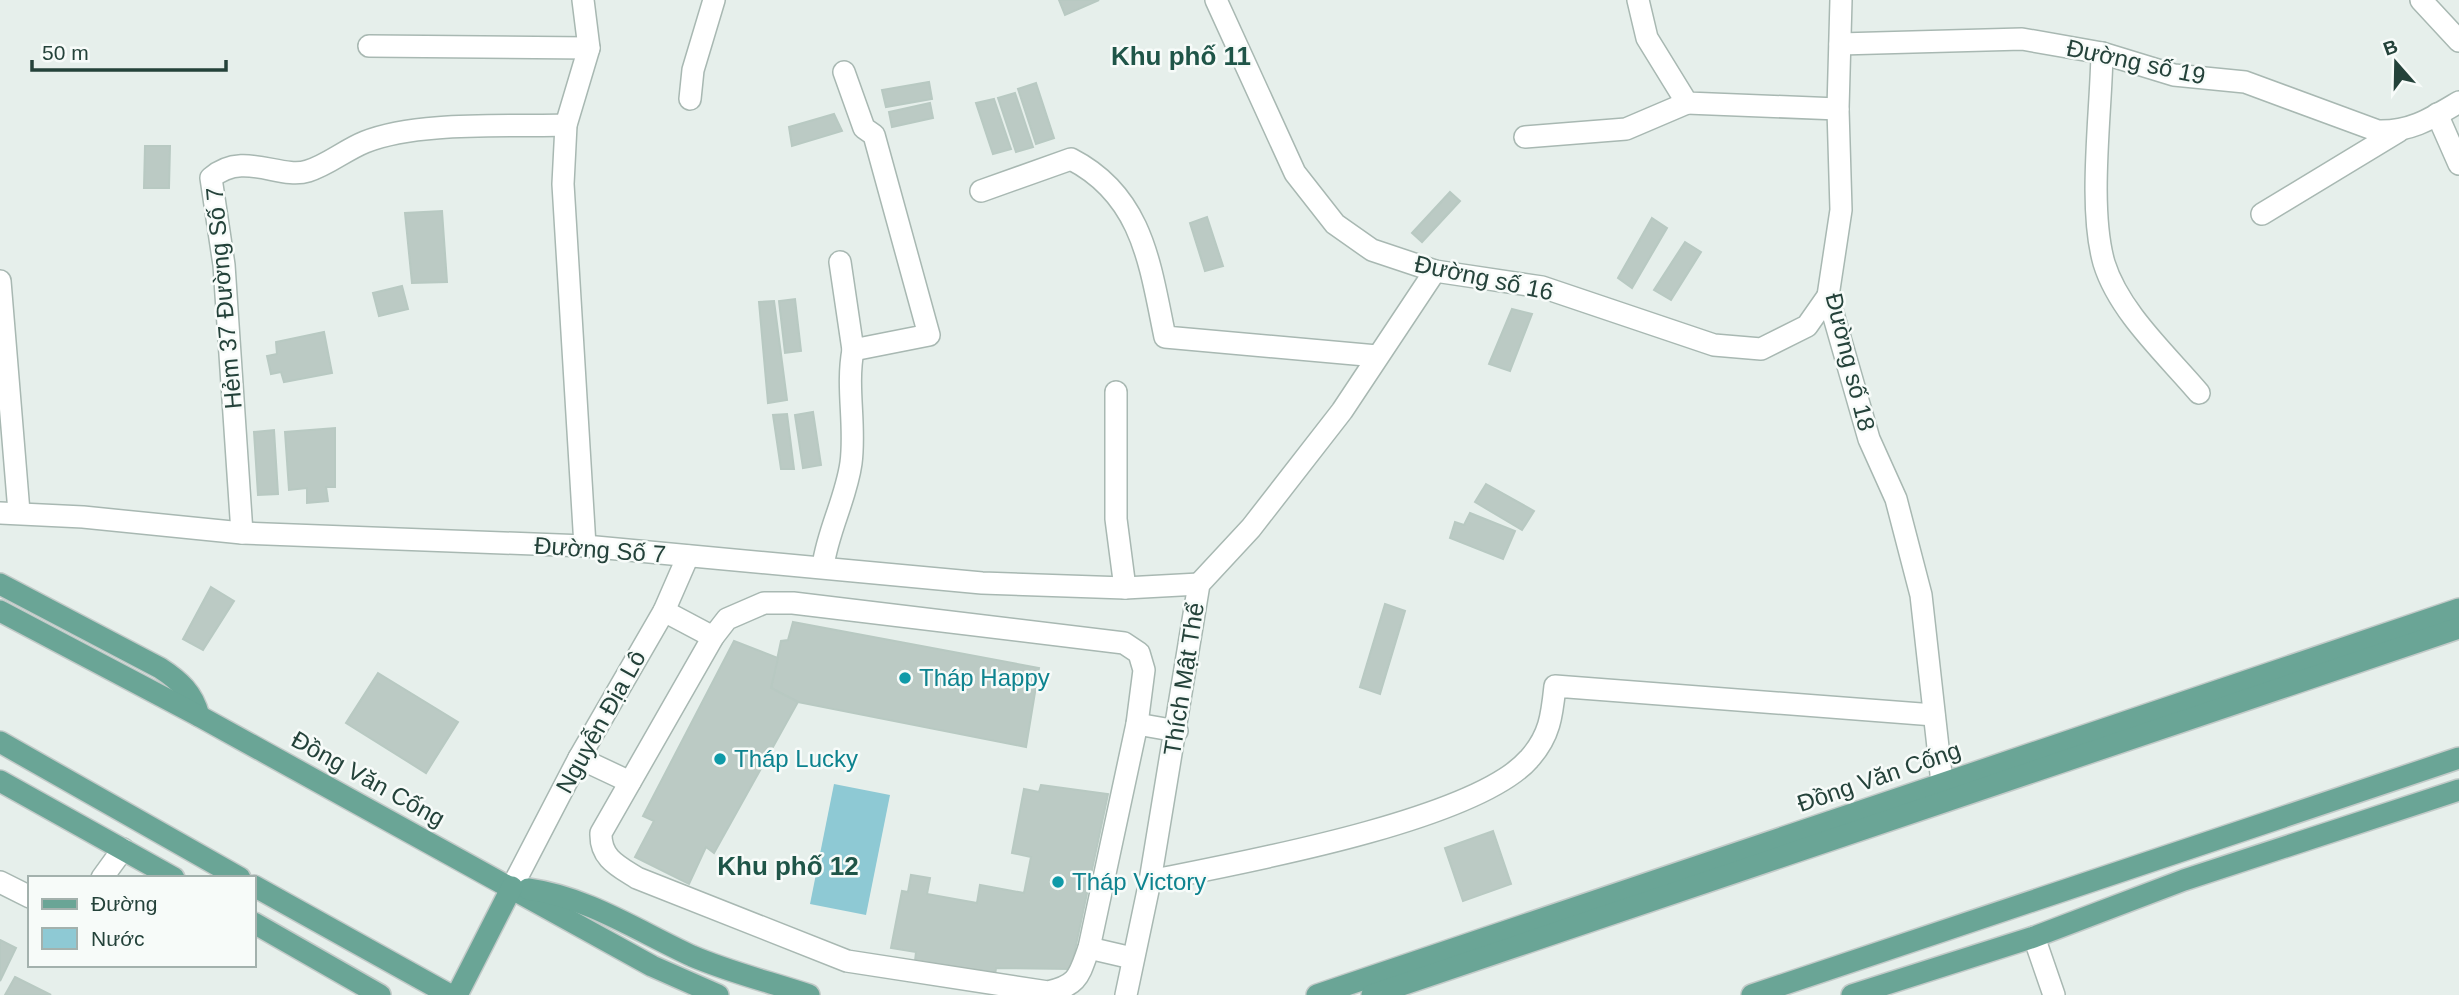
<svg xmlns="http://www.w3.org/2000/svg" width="2459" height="995" font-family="Arial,sans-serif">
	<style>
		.water { fill: #8ec9d4 }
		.building { fill: #bbcac4; stroke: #b8c9c2; stroke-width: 2 }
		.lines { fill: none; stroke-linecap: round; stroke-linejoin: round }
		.minor-casing { stroke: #a8b8b2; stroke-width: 24 }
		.major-casing { stroke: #c2cac8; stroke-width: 24 }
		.minor { stroke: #fff; stroke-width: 21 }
		.major { stroke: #6aa596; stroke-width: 21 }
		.culture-dot { fill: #0f9aa8; stroke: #f7fbf9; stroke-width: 2.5 }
		.labels { text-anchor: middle; stroke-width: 5; stroke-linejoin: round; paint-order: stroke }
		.street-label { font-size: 24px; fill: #24423a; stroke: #f7fbf9 }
		.culture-label { font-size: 24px; fill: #0d838f; stroke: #f7fbf9; text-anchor: start }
		.neighbourhood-label { font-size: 26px; font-weight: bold; fill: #1f5548; stroke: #f7fbf9 }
	</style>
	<rect width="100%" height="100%" fill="#e6efeb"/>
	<polygon class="water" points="834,784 890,795 866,915 810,904"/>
	<g class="building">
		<polygon points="1059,0 1099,0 1065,15"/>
		<polygon points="929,82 932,99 886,107 882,90"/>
		<polygon points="1036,83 1054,138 1036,144 1018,89"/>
		<polygon points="1015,93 1033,147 1016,152 998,98"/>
		<polygon points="994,99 1011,149 993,154 976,103"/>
		<polygon points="930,103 933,118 892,127 889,112"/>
		<polygon points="834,114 842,131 792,146 789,127"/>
		<polygon points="145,146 170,146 169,188 144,188"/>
		<polygon points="1450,192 1460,201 1422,242 1412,233"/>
		<polygon points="442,211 447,282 412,283 405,213"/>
		<polygon points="1207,217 1223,266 1205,271 1190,223"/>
		<polygon points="1652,218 1667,228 1632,288 1618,278"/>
		<polygon points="1685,242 1701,252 1671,300 1654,290"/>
		<polygon points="402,286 408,309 379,316 373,293"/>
		<polygon points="795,299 801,351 785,353 779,301"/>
		<polygon points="774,301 787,400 768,403 759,302"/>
		<polygon points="1512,309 1532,314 1510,371 1489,364"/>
		<polygon points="324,332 332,373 284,382 281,372 271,374 267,356 277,354 276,342"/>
		<polygon points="813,412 821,465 803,468 795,415"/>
		<polygon points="787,414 794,469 781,469 773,415"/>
		<polygon points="335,428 335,487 326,487 328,501 307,503 307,488 289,490 285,432"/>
		<polygon points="274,430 278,494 258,495 254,432"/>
		<polygon points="1486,484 1534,511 1522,530 1475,502"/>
		<polygon points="1470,513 1515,531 1503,559 1450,538 1455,522 1464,525"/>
		<polygon points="211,587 234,601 203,650 183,639"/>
		<polygon points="1385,604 1405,611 1380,694 1360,687"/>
		<polygon points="793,622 1039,668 1026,747 798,702 771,688 781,641 788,640"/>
		<polygon points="734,641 778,658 771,688 798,702 714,853 706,847 689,884 635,857 654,821 643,816"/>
		<polygon points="378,673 458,722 426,773 346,723"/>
		<polygon points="1041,785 1108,794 1071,969 996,968 995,975 915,961 916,952 891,948 902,891 908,892 911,875 930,878 927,894 977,903 980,885 1024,893 1031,857 1012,853 1024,789 1039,792"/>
		<polygon points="1493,831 1511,884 1463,901 1445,848"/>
		<polygon points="0,940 16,948 0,981"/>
		<polygon points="15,977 51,995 5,995"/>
	</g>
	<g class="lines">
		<defs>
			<g id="minor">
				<polyline points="583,0 589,48 566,125 563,184 585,546"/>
				<polyline points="1216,0 1295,173 1335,224 1372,250 1435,271 1542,287 1714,345 1761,349 1807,326 1828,296"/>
				<polyline points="1638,0 1647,38 1687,103 1838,109"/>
				<polyline points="1841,0 1838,109 1841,210 1828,296 1869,439 1896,499 1921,595 1942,783"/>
				<polyline points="2421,0 2459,41"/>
				<path d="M1840,44L2022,39L2102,53L2174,75L2245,82L2378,131C2411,132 2432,118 2459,102"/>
				<polyline points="369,46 589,48"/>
				<path d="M2102,53C2101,114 2088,207 2104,263C2119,312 2167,355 2199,393"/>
				<polyline points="690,99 693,70 714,0"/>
				<polyline points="2437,114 2459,164"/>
				<polyline points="1525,137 1626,129 1687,103"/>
				<path d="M981,191L1071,159C1143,196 1150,265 1165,337L1377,356"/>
				<polyline points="2262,214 2399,131"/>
				<polyline points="840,262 853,350 929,335 874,135 864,128 844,72"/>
				<polyline points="0,281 19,512"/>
				<polyline points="1116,392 1116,519 1125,588"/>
				<polyline points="0,513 83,517 242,533 585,546 982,583 1125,588 1199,584"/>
				<path d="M242,533L224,265L211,178C243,150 280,180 308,171C328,165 345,150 365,142C418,121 507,127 566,125"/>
				<path d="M823,566C828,530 846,499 851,463C856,425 846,388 853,350"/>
				<path d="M764,603H793L1124,643L1139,653L1144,670L1137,724L1089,948C1079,975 1079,985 1048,992L847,961L637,878C618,866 600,858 601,833L713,637L727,619Z"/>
				<polyline points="664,611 713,637"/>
				<polyline points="1137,724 1177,731"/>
				<polyline points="579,758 630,782"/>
				<polyline points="102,878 123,849"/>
				<path d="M1150,881C1235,864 1475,821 1529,759C1550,736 1552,715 1555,686L1934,715"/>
				<polyline points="0,882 30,897"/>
				<polyline points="512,887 579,758 664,611 688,556"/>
				<polyline points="2034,937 2054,995"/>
				<polyline points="1089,948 1132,958"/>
				<polyline points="1126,995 1150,881 1199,584 1251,528 1342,411 1435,271"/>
			</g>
			<g id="major">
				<path d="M0,584L160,668C180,681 193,693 199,716"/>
				<polyline points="0,611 199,716 652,966 718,995"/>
				<polyline points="0,742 240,878"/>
				<polyline points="0,781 174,878"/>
				<polyline points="254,886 450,995"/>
				<path d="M528,889C587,897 638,931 692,956C729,972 770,982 809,995"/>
				<polyline points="254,923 380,995"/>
				<polyline points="457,995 512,887"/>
				<polyline points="1317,995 2459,609"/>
				<polyline points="1372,995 2459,628"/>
				<polyline points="1752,995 2459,758"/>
				<polyline points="1852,995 2034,937 2184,880 2459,790"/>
			</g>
		</defs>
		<use href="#minor" class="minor-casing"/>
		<use href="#major" class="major-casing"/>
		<use href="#minor" class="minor"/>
		<use href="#major" class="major"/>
	</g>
	<g class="culture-dot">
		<circle cx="905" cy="678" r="7"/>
		<circle cx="720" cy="759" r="7"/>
		<circle cx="1058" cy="882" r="7"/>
	</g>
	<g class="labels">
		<g class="street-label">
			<text transform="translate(2136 62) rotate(12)" y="8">Đường số 19</text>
			<text transform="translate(1484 278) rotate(12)" y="8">Đường số 16</text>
			<text transform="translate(224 298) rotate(-95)" y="8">Hẻm 37 Đường Số 7</text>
			<text transform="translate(1850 362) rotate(76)" y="8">Đường số 18</text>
			<text transform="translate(600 550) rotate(4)" y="8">Đường Số 7</text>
			<text transform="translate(1184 679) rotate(-81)" y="8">Thích Mật Thể</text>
			<text transform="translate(601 722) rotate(-61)" y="8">Nguyễn Địa Lô</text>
			<text transform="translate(1879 777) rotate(-19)" y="8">Đồng Văn Cống</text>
			<text transform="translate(368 779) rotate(29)" y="8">Đồng Văn Cống</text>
		</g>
		<g class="culture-label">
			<text x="919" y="686">Tháp Happy</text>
			<text x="734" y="767">Tháp Lucky</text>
			<text x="1072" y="890">Tháp Victory</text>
		</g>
		<g class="neighbourhood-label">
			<text x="1181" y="65">Khu phố 11</text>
			<text x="788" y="875">Khu phố 12</text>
		</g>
	</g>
	<rect x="28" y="876" width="228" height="91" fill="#f7fbf9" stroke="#a3b1ad" stroke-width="2"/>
	<rect x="42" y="899" width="35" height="10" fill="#6aa596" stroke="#a3b1ad" stroke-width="2"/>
	<text x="91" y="911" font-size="21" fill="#24423a">Đường</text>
	<rect x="42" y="928" width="35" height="21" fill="#8ec9d4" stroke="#a3b1ad" stroke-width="2"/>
	<text x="91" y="946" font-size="21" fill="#24423a">Nước</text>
	<g transform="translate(2396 63) rotate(340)" stroke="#f7fbf9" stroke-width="5" paint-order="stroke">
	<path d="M0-5L12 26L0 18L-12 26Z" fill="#24423a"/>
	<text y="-10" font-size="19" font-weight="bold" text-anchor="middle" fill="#24423a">B</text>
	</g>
	<path d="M32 60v10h194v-10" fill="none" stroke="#24423a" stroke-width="3.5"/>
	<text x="42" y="60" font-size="21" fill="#24423a" stroke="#f7fbf9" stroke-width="5" paint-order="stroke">50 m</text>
</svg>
